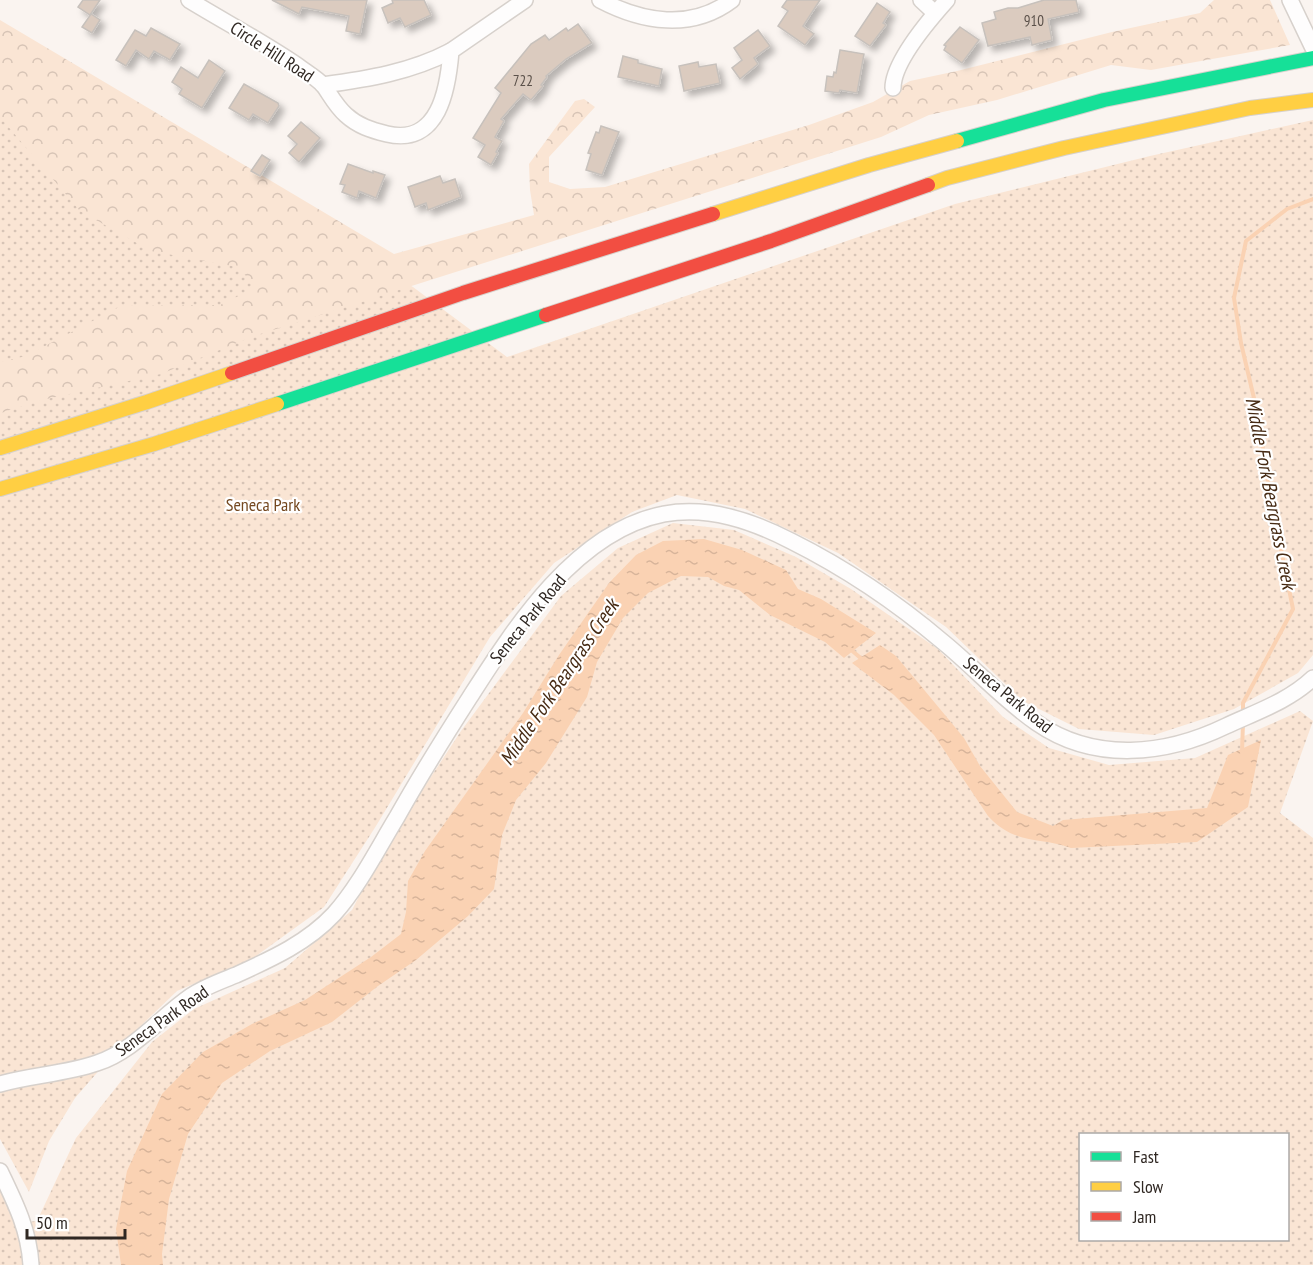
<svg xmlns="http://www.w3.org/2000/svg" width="1313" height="1265" font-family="'PT Sans Narrow',sans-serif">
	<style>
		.green { fill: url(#green-dots); fill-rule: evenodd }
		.forest { fill: url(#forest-crowns) }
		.water { fill: url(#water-ripples) }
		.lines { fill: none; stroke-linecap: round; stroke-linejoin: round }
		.stream { stroke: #fad2b3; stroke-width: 4 }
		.building { fill: #dbcbbf; stroke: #c7c1bc; stroke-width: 1.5; filter: url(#shadow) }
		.street-casing { stroke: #d7d1cc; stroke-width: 18 }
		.fast-casing { stroke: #d7d1cc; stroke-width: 16 }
		.slow-casing { stroke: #d7d1cc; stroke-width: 16 }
		.jam-casing { stroke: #d7d1cc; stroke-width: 16 }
		.street { stroke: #fefdfd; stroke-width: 15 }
		.fast { stroke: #16e098; stroke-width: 14 }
		.slow { stroke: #ffcf43; stroke-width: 14 }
		.jam { stroke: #f24e42; stroke-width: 14 }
		.labels { text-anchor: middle; stroke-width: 4.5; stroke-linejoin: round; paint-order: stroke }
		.number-label { font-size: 15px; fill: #5b514a }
		.street-label { font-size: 18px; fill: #302823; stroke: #fff }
		.park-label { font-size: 18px; fill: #744820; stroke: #fff }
		.water-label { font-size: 20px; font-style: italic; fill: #462a13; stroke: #fff }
	</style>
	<defs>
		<pattern id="green-dots" width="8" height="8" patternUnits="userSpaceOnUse" patternTransform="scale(1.5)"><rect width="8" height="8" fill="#fae5d4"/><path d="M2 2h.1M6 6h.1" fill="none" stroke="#d7c4b6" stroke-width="1.8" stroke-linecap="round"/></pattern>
		<pattern id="forest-crowns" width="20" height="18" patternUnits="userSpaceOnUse" patternTransform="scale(1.5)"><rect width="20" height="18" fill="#fae5d4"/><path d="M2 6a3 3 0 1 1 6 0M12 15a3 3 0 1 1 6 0" fill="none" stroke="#d7c4b6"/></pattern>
		<pattern id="water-ripples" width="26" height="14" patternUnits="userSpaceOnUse" patternTransform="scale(1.5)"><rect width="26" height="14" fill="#fad2b3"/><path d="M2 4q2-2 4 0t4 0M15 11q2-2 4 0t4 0" fill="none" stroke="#d7b49a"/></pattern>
		<filter id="shadow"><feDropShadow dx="5" dy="5" stdDeviation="3" flood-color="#0004"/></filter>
	</defs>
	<rect width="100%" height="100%" fill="#faf4f0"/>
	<g class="green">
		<polygon points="0,41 413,287 507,357 955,204 1150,156 1313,120 1313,655 1298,673 1234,709 1154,735 1079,729 1023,701 946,627 838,553 745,509 677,495 632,512 554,563 490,637 376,826 324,907 252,959 177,991 123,1043 75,1098 49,1141 29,1192 0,1139"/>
		<path d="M673,523L734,530L796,557L851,589L938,649L1003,717L1049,748L1109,765L1195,758L1300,711L1313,721L1280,813L1313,838V1265H0V1189L16,1223L37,1221L76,1138L152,1042L194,1009L285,968L352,910L381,853L461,731L561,596L618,548ZM1080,1134H1288V1240H1080Z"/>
	</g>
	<polygon class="forest" points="1214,0 1270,0 1290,45 1151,70 1111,65 997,100 929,115 881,137 254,336 161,374 42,400 0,413 0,362 26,356 121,306 220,305 257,287 237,267 151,251 80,211 0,117 0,20 394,254 534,215 530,190 529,164 575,101 584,99 595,107 549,157 549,182 570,189 605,187 809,125 873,102 910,81 957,71 1112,32 1200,13"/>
	<g class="water">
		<polygon points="704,539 742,550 786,570 798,589 821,599 876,633 844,658 825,642 770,615 739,590 724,586 708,577 681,576 648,593 623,618 597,662 587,697 546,763 516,800 502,835 494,889 468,916 416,960 378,986 332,1022 270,1051 222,1083 188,1134 169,1199 162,1254 163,1265 121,1265 116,1229 127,1171 162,1094 203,1052 252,1024 305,1000 371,957 401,934 406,912 408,881 425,851 523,713 559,655 609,583 636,555 663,541"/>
		<path d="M880,645L896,656L911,674L964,738L980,766L1017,812L1053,826L1063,820L1207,808L1228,755L1261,740L1248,807L1197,842L1071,848C1039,836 1016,846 988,816L934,735L894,695L852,663Z"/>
	</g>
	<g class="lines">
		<g class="stream">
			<polyline points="849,648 864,661"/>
			<polyline points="1243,714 1243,703 1293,609 1270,495 1257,411 1241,343 1234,298 1246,241 1287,209 1313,199"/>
			<polyline points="1242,753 1243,722"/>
		</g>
	</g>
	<g class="building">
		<polygon points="83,0 100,0 90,15 78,7"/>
		<polygon points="272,0 367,0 360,34 346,31 349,16 302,7 299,14"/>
		<polygon points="392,0 424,0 431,15 405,27 400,18 388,23 382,8 393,3"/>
		<polygon points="787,0 820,0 803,26 814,34 805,45 778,26 788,11 782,7"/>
		<polygon points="1044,0 1076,0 1079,12 1048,19 1052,40 1032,45 1030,37 988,46 982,23 996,19 994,12 1008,8 1018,8"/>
		<polygon points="877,3 890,12 883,23 886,25 870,46 855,36"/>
		<polygon points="91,14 100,20 92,33 82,27"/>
		<polygon points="578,24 592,43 566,59 546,76 547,77 541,85 543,86 531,100 523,94 501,119 504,121 495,137 502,141 496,152 498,153 491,165 478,157 485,145 473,138 501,93 495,88 531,44 545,35 549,40 566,28 568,31"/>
		<polygon points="960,27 979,40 962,63 944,50 946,46 944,45"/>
		<polygon points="151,28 180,44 170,60 154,51 149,59 136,50 126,66 116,60 135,30 146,36"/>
		<polygon points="758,30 770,46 754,58 758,64 740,79 732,68 742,60 734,48"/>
		<polygon points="840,50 864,54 857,93 840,90 839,93 825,91 827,76 833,77 834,72 836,73"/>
		<polygon points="623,56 638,60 638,63 662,69 659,86 618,77"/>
		<polygon points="209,60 225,71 202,108 179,94 182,89 172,82 181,67 198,78"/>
		<polygon points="698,62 699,67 716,64 720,83 684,91 679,66"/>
		<polygon points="244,84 278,103 279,106 268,123 253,114 249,120 229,108"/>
		<polygon points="301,122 320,138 299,162 289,153 297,144 288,136"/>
		<polygon points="601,126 619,132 602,175 586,170 591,154 588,153 596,132 599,133"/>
		<polygon points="262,155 270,160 260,176 251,171"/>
		<polygon points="348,164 373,173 373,171 385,175 376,198 359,191 357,198 342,192 345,185 340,184"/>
		<polygon points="440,176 443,183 455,179 461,197 428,210 426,203 415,207 408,187"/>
	</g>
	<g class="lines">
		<defs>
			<g id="street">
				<path d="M189,0C225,22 263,42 298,66C306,72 318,79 324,86C331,96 336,106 346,115C358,126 371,130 387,134C439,146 448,89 451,51L525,0"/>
				<path d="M600,0C642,22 691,31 732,0"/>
				<polyline points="921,0 935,13"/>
				<polyline points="1290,0 1313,48"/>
				<path d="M323,85C368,79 411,72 451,51"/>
				<path d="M893,88C893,62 930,19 947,0"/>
				<path d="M0,1084C32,1075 65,1074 97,1063C134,1051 159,1018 191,996C204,987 221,981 236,975C271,959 307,943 334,914C359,886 377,850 397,817C420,776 445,736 470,697C515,627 576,531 664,514C709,506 752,521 791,541C845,568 897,603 943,642C975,668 1003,700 1037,723C1095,763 1166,755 1226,726C1256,712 1289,701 1313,678"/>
				<path d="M0,1171C15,1202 29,1230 31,1265"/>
			</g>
			<g id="fast">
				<polyline points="957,141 1104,100 1313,58"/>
				<polyline points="277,404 546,315"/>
			</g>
			<g id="slow">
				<polyline points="928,185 947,178 1064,148 1250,108 1313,100"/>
				<polyline points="713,214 869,165 957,141"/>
				<polyline points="0,448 147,402 232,373"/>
				<polyline points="0,489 154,444 277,404"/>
			</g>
			<g id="jam">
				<polyline points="546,315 771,241 928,185"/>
				<polyline points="232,373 463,293 713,214"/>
			</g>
		</defs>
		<use href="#street" class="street-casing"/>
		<use href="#fast" class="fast-casing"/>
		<use href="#slow" class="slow-casing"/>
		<use href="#jam" class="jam-casing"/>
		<use href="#street" class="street"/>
		<use href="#fast" class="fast"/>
		<use href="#slow" class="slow"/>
		<use href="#jam" class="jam"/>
	</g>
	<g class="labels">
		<g class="number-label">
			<text x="1034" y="26">910</text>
			<text x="523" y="86">722</text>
		</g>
		<g class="street-label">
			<text transform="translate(272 52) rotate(33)" y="6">Circle Hill Road</text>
			<text transform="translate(528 619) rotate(-51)" y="6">Seneca Park Road</text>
			<text transform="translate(1008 695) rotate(39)" y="6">Seneca Park Road</text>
			<text transform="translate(162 1021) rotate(-35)" y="6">Seneca Park Road</text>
		</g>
		<g class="park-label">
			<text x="263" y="511">Seneca Park</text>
		</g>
		<g class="water-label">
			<text transform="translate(1271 493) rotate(79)" y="7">Middle Fork Beargrass Creek</text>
			<text transform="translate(559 682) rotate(-56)" y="7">Middle Fork Beargrass Creek</text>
		</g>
	</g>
	<rect x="1079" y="1133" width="210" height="108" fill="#ffffff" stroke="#aca9a7" stroke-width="1.5"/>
	<rect x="1091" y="1152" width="30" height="9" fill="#16e098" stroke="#aca9a7" stroke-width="1.5"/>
	<text x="1133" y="1163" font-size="18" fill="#302823">Fast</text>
	<rect x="1091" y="1182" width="30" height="9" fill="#ffcf43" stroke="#aca9a7" stroke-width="1.5"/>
	<text x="1133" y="1193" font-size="18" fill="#302823">Slow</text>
	<rect x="1091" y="1212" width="30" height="9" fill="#f24e42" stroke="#aca9a7" stroke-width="1.5"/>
	<text x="1133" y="1223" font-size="18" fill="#302823">Jam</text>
	<path d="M27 1229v9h98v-9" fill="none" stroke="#302823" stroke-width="3"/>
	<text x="36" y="1229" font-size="18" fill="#302823" stroke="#ffffff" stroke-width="4.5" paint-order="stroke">50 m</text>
</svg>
